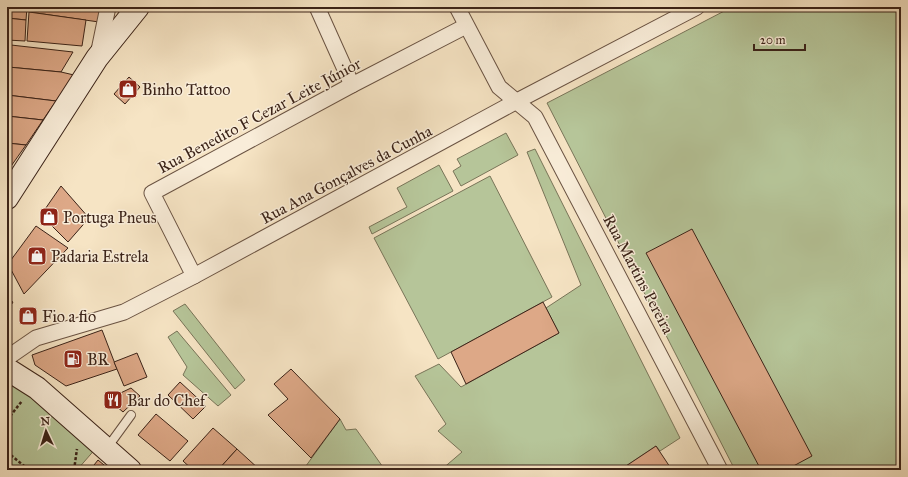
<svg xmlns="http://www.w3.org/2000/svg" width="908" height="477" font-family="'IM FELL Great Primer',serif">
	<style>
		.green { fill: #b6c599; stroke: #787458 }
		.building { fill: #dda887; stroke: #3b2318 }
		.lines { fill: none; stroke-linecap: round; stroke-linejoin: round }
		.service-casing { stroke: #6a5343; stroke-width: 10 }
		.minor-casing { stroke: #6a5343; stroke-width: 17 }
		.secondary-casing { stroke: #3b2318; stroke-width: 24 }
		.path { stroke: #3b2318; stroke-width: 2.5; stroke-dasharray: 3 2; stroke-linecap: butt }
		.service { stroke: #f9edd9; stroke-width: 8 }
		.minor { stroke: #f9edd9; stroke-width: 15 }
		.secondary { stroke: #f9edd9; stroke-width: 22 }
		.labels { text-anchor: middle; stroke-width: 3; stroke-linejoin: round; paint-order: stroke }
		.poi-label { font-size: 16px; fill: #3b2318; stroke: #f9edd9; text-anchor: start }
		.street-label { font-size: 16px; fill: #3b2318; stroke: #f9edd9 }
	</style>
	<rect width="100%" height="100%" fill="#f6e4c4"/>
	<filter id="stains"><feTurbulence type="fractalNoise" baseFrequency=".005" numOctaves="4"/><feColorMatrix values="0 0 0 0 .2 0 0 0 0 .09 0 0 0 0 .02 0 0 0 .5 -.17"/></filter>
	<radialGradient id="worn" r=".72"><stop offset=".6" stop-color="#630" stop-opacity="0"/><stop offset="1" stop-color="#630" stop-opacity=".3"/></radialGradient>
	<g class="green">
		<polygon points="732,7 901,7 901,470 735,470 547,103"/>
		<polygon points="506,133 518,155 461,186 453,171 461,166 457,159"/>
		<polygon points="535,149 680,438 660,451 656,446 620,470 441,470 462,452 438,431 446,424 415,376 439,364 461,387 559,333 546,308 581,285 527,152"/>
		<polygon points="439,165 453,191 372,234 369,227 407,207 397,188"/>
		<polygon points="490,176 552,297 438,359 374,238"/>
		<polygon points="185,304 245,380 235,389 173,311"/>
		<polygon points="177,331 231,395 218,406 183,375 187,367 168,337"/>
		<polygon points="7,378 97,447 77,470 7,470"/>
		<polygon points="340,419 346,430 356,429 385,470 303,470"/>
	</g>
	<g class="building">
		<polygon points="7,7 27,7 26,20 7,18"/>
		<polygon points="30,7 100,7 99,22 29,12"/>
		<polygon points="29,12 86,20 82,46 27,41"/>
		<polygon points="7,18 26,20 25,41 7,40"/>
		<polygon points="11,45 73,52 61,72 8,67"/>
		<polygon points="8,67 61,72 74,75 56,101 7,95"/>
		<polygon points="129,77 140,87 125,104 114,94"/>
		<polygon points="7,95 56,101 43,120 7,116"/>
		<polygon points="7,116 43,120 26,145 7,143"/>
		<polygon points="7,143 26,145 9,169 7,169"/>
		<polygon points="61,186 89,218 68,242 41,215"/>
		<polygon points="36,226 68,248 24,294 8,264"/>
		<polygon points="692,229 812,456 786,470 761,470 646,253"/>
		<polygon points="7,299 13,302 7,312"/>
		<polygon points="543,302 559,333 466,384 451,352"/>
		<polygon points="102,330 117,369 66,386 35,365 32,355"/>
		<polygon points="137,353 147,377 124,386 114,362"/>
		<polygon points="291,369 340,419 311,458 268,415 288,399 274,384"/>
		<polygon points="180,382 206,406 193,419 168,395"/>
		<polygon points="131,388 140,396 123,412 108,399"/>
		<polygon points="156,414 188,441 170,461 138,435"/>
		<polygon points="213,428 237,449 218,470 193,470 183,461"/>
		<polygon points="656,446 672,470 620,470"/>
		<polygon points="237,449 260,470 218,470"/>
		<polygon points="98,460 110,470 90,470"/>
	</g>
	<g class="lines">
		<defs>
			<polyline id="service" points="107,448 131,415"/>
			<g id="minor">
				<polyline points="317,7 352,85"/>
				<polyline points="457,7 499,87 535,117 720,470"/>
				<polyline points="98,55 108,7"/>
				<polyline points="194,276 152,193 352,85 466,26"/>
				<polyline points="7,358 36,338 124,312 194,276 517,101 697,7"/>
			</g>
			<g id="secondary">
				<polyline points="7,198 97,58 138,7"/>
				<polyline points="7,369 37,388 130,470"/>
			</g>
		</defs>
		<use href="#service" class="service-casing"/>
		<use href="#minor" class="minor-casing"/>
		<use href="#secondary" class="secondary-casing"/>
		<g class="path">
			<polyline points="7,420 22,401"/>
			<polyline points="7,452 29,470"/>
			<polyline points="74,470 77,449"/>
		</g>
		<use href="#service" class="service"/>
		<use href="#minor" class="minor"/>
		<use href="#secondary" class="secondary"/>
	</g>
	<defs>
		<symbol id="shop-square" viewBox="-11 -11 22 22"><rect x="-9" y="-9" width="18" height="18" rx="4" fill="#8f2418" stroke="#f9edd9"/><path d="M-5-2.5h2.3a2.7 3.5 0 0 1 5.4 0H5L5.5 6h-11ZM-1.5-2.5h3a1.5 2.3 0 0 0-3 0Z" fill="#fff"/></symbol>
		<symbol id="fuel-square" viewBox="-11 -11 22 22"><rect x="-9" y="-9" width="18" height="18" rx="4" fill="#8f2418" stroke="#f9edd9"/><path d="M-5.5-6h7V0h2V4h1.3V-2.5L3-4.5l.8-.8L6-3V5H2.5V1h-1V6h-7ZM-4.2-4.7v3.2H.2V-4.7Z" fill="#fff"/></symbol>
		<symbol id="restaurant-square" viewBox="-11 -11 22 22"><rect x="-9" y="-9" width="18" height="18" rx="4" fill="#8f2418" stroke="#f9edd9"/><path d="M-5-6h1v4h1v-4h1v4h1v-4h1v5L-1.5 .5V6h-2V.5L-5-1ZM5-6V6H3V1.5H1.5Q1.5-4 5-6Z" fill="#fff"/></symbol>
	</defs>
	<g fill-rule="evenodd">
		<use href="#shop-square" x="117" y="78" width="22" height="22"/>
		<use href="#shop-square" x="38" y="206" width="22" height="22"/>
		<use href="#shop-square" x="26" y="245" width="22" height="22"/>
		<use href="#shop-square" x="17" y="305" width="22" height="22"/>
		<use href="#fuel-square" x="62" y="348" width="22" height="22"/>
		<use href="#restaurant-square" x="102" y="389" width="22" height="22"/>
	</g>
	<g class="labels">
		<g class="poi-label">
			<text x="142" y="95">Binho Tattoo</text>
			<text x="63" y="223">Portuga Pneus</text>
			<text x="51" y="262">Padaria Estrela</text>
			<text x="42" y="322">Fio a fio</text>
			<text x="87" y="365">BR</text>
			<text x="127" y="406">Bar do Chef</text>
		</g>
		<g class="street-label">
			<text transform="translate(259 115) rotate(-28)" y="6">Rua Benedito F Cezar Leite Júnior</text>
			<text transform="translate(346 174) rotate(-28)" y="6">Rua Ana Gonçalves da Cunha</text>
			<text transform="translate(639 274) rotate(62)" y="6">Rua Martins Pereira</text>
		</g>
	</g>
	<rect width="908" height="477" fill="none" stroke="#f6e4c4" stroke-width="24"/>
	<rect x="8" y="8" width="892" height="461" fill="none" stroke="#3b2318" stroke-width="2"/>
	<rect x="12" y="12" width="884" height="453" fill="none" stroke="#3b2318"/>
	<g transform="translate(46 431) rotate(356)" stroke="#f9edd9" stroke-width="3" paint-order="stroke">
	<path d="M0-3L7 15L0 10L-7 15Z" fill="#3b2318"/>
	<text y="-6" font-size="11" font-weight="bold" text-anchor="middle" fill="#3b2318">N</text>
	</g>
	<path d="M754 44v6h51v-6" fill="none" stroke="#3b2318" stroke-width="2"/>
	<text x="760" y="44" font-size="12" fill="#3b2318" stroke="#f9edd9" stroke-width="3" paint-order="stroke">20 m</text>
	<rect width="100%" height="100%" filter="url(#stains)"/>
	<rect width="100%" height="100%" fill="url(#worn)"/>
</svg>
